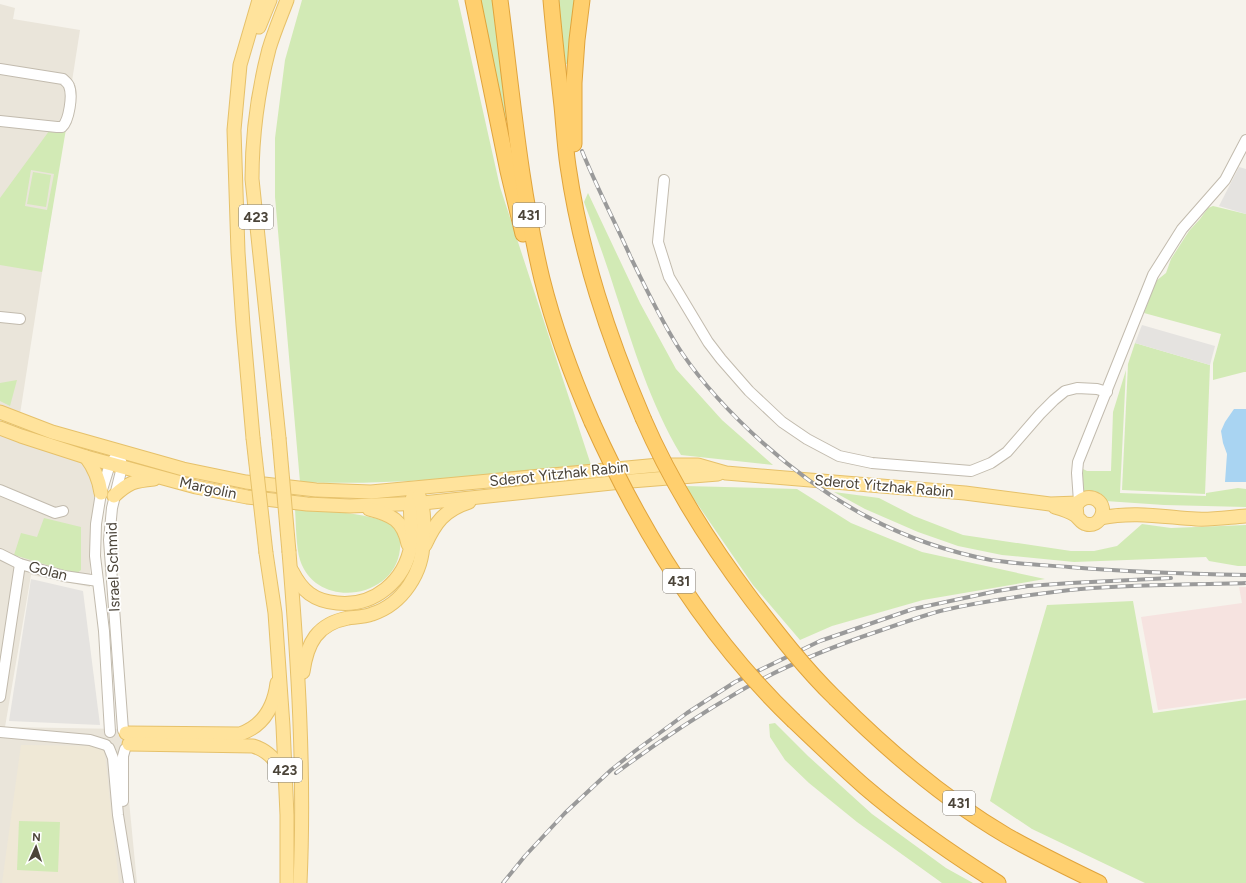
<svg xmlns="http://www.w3.org/2000/svg" width="1246" height="883" font-family="Figtree,sans-serif">
	<style>
		.residential { fill: #eae5da }
		.education { fill: #efe8d6 }
		.medical { fill: #f6e3e0 }
		.green { fill: #d2eab5; fill-rule: evenodd }
		.parking { fill: #e5e3e0 }
		.water { fill: #a9d4f2 }
		.lines { fill: none; stroke-linecap: round; stroke-linejoin: round }
		.minor-casing { stroke: #c2bbae; stroke-width: 12 }
		.major-casing { stroke: #e6c16a; stroke-width: 15 }
		.highway-casing { stroke: #e0a43c; stroke-width: 17 }
		.minor { stroke: #fff; stroke-width: 10 }
		.major { stroke: #ffe39c; stroke-width: 13 }
		.highway { stroke: #ffcf6e; stroke-width: 15 }
		.rail-casing { stroke: #9a9a9a; stroke-width: 4 }
		.rail { stroke: #fff; stroke-width: 2.5; stroke-dasharray: 8; stroke-linecap: butt }
		.major-bridge-casing { stroke: #e6c16a; stroke-width: 15; stroke-linecap: butt }
		.highway-bridge-casing { stroke: #e0a43c; stroke-width: 17; stroke-linecap: butt }
		.major-bridge { stroke: #ffe39c; stroke-width: 13 }
		.highway-bridge { stroke: #ffcf6e; stroke-width: 15 }
		.labels { text-anchor: middle; stroke-width: 3.5; stroke-linejoin: round; paint-order: stroke }
		.shield { fill: #fff; stroke: #817c74; stroke-width: 1 }
		.shield-label { font-size: 14px; font-weight: bold; fill: #4b4439 }
		.street-label { font-size: 15px; fill: #4b4439; stroke: #fff }
	</style>
	<rect width="100%" height="100%" fill="#f6f3ec"/>
	<polygon class="residential" points="0,4 15,8 13,19 80,30 20,414 114,445 90,552 90,587 31,575 5,727 122,729 137,883 0,883"/>
	<polygon class="education" points="21,745 104,746 119,883 2,883"/>
	<polygon class="medical" points="1239,587 1246,587 1246,698 1158,710 1141,617 1242,603"/>
	<g class="green">
		<path d="M302,0H458L500,187L591,465C494,475 397,486 300,482L275,197V138L285,60Z"/>
		<polygon points="479,0 495,0 510,121 503,121"/>
		<polygon points="556,0 576,0 571,64 562,64"/>
		<path d="M52,127L66,129L42,272L0,265V198ZM31,170L54,174L47,210L25,206Z"/>
		<polygon points="33,172 51,175 46,207 27,204"/>
		<path d="M588,193L640,303L676,369L722,420L773,465L681,455C650,403 634,349 615,291C606,262 595,232 584,202Z"/>
		<polygon points="1213,206 1246,214 1246,372 1244,372 1213,380 1213,363 1221,334 1144,313 1156,281 1166,273 1171,259 1189,231 1200,219 1208,208"/>
		<polygon points="1135,343 1210,365 1205,494 1122,490 1128,364"/>
		<polygon points="1126,370 1120,493 1206,496 1206,493 1238,488 1246,489 1246,507 1164,505 1076,499 1079,481 1083,469 1087,471 1111,471 1113,412"/>
		<polygon points="17,380 10,406 0,401 0,383"/>
		<polygon points="685,486 797,489 851,523 922,552 1045,579 923,600 832,626 800,640 753,585"/>
		<polygon points="834,492 879,498 914,516 963,535 1071,551 1094,551 1117,546 1142,524 1171,528 1246,525 1246,566 1238,566 1209,561 1206,557 1074,562 1002,555 958,546 918,532 865,509"/>
		<path d="M295,509C318,511 380,512 395,528C400,533 401,542 400,549C395,600 316,610 300,560C296,547 296,524 295,509Z"/>
		<polygon points="44,518 81,527 81,570 77,573 70,572 14,555 21,533 37,537"/>
		<polygon points="1133,601 1153,713 1246,700 1246,883 1145,883 1032,829 990,801 1047,605"/>
		<polygon points="775,723 808,756 872,814 946,868 973,883 942,883 857,822 809,783 785,760 770,737 769,724"/>
		<polygon points="19,821 60,822 58,872 17,870"/>
	</g>
	<g class="parking">
		<polygon points="1239,167 1246,169 1246,214 1219,206"/>
		<polygon points="1142,325 1215,346 1210,365 1135,343"/>
		<polygon points="31,579 83,591 100,725 9,721"/>
	</g>
	<polygon class="water" points="1234,409 1246,409 1246,482 1225,482 1227,454 1223,443 1221,431 1225,422"/>
	<g class="lines">
		<defs>
			<g id="minor">
				<path d="M0,69L63,79C65,81 68,83 69,86C73,95 69,121 62,127H57L0,121"/>
				<polyline points="664,180 658,242 669,277 708,342 721,359 749,391 782,422 807,439 839,456 872,463 971,471 991,463 1007,452 1040,414 1054,400 1065,391 1077,388 1097,389 1107,392"/>
				<polyline points="0,317 20,319"/>
				<polyline points="121,461 122,467 112,508 109,540 123,730"/>
				<polyline points="0,490 55,513 63,511"/>
				<polyline points="1079,502 1077,473 1078,462 1153,275 1182,229 1225,180 1246,140"/>
				<polyline points="0,554 20,564 64,576 98,581"/>
				<polyline points="0,697 20,564"/>
				<polyline points="0,732 90,740 106,745"/>
				<polyline points="110,732 104,631 95,556 96,524 101,493 110,464 120,451"/>
				<polyline points="109,748 113,758 118,815 129,883"/>
				<polyline points="123,801 123,756 125,749"/>
			</g>
			<g id="major">
				<polyline points="259,27 270,0"/>
				<polyline points="0,412 52,432 183,469 246,482 316,490 371,492 659,465 698,465 726,473 965,493 1050,504 1078,503"/>
				<polyline points="0,428 21,436 86,457 196,487 247,497 307,504 350,506 423,503 631,481 718,474"/>
				<polyline points="253,438 243,325 238,252 234,130 240,65 259,0"/>
				<path d="M279,438L252,179C252,136 258,91 269,49C274,32 281,16 287,0"/>
				<path d="M86,457C95,469 99,479 101,493"/>
				<path d="M114,496C129,482 134,481 154,479"/>
				<path d="M1055,507C1062,509 1069,511 1075,515C1079,518 1081,523 1086,524C1100,528 1109,508 1097,500C1089,495 1080,498 1076,506L1077,516"/>
				<path d="M369,509C392,515 403,520 408,544"/>
				<path d="M1101,518C1133,511 1164,517 1196,519C1213,520 1230,517 1246,516"/>
				<path d="M425,545C435,523 444,510 469,502"/>
				<path d="M289,552C298,662 305,772 300,883"/>
				<polyline points="266,553 275,613 283,726 287,815 287,883"/>
				<path d="M292,571C302,591 314,601 337,603C374,607 405,581 411,545C414,528 407,512 413,496"/>
				<path d="M303,672C307,643 317,624 348,618C356,617 364,617 372,614C403,604 423,572 423,541C424,527 425,509 419,496"/>
				<path d="M126,733L240,734C263,726 274,707 277,683"/>
				<path d="M129,744L253,746C269,751 278,761 283,777"/>
			</g>
			<g id="highway">
				<polyline points="473,0 508,171 523,234"/>
				<path d="M500,0C512,93 520,187 542,279C554,327 572,376 592,422"/>
				<path d="M551,0C554,35 558,70 562,106C564,126 565,146 568,166C581,255 608,336 643,418"/>
				<polyline points="574,144 574,83 577,40 582,0"/>
				<path d="M836,699C887,750 944,799 1007,836C1037,853 1068,868 1099,883"/>
				<path d="M794,721C817,743 841,766 865,787C907,823 952,854 998,883"/>
			</g>
		</defs>
		<use href="#minor" class="minor-casing"/>
		<use href="#major" class="major-casing"/>
		<use href="#highway" class="highway-casing"/>
		<use href="#minor" class="minor"/>
		<use href="#major" class="major"/>
		<use href="#highway" class="highway"/>
		<defs>
			<g id="rail">
				<path d="M582,151C597,188 615,222 631,258C647,290 662,323 682,353C705,387 733,416 763,443C830,503 902,543 991,560C1017,564 1043,565 1069,567C1128,572 1187,574 1246,575"/>
				<path d="M616,773C655,744 697,716 740,691C784,666 831,647 879,631C899,624 919,617 940,611C983,601 1027,595 1070,590C1128,584 1188,585 1246,583"/>
				<polyline points="503,883 525,856 565,813 611,770 635,751 687,713 735,682 820,641 913,609 997,591 1028,586 1071,583 1171,578"/>
			</g>
		</defs>
		<use href="#rail" class="rail-casing"/>
		<use href="#rail" class="rail"/>
		<defs>
			<g id="major-bridge">
				<polyline points="253,438 266,553"/>
				<polyline points="279,438 289,552"/>
			</g>
			<g id="highway-bridge">
				<path d="M643,418C671,483 709,543 752,600C778,634 805,669 836,699"/>
				<path d="M592,422C641,531 707,638 794,721"/>
			</g>
		</defs>
		<use href="#major-bridge" class="major-bridge-casing"/>
		<use href="#highway-bridge" class="highway-bridge-casing"/>
		<use href="#major-bridge" class="major-bridge"/>
		<use href="#highway-bridge" class="highway-bridge"/>
	</g>
	<g class="labels">
		<g class="shield">
			<rect x="513" y="203" width="32" height="24" rx="3"/>
			<rect x="239" y="205" width="34" height="24" rx="3"/>
			<rect x="663" y="569" width="32" height="24" rx="3"/>
			<rect x="268" y="758" width="34" height="24" rx="3"/>
			<rect x="943" y="791" width="32" height="24" rx="3"/>
		</g>
		<g class="shield-label">
			<text x="529" y="220">431</text>
			<text x="256" y="222">423</text>
			<text x="679" y="586">431</text>
			<text x="285" y="775">423</text>
			<text x="959" y="808">431</text>
		</g>
		<g class="street-label">
			<text transform="translate(559 474) rotate(-6)" y="5">Sderot Yitzhak Rabin</text>
			<text transform="translate(884 486) rotate(5)" y="5">Sderot Yitzhak Rabin</text>
			<text transform="translate(208 488) rotate(12)" y="5">Margolin</text>
			<text transform="translate(113 567) rotate(-92)" y="5">Israel Schmid</text>
			<text transform="translate(48 571) rotate(14)" y="5">Golan</text>
		</g>
	</g>
	<g transform="translate(36 847) rotate(3)" stroke="#ffffff" stroke-width="3" paint-order="stroke">
	<path d="M0-3L7 15L0 10L-7 15Z" fill="#4b4439"/>
	<text y="-6" font-size="11" font-weight="bold" text-anchor="middle" fill="#4b4439">N</text>
	</g>
</svg>
